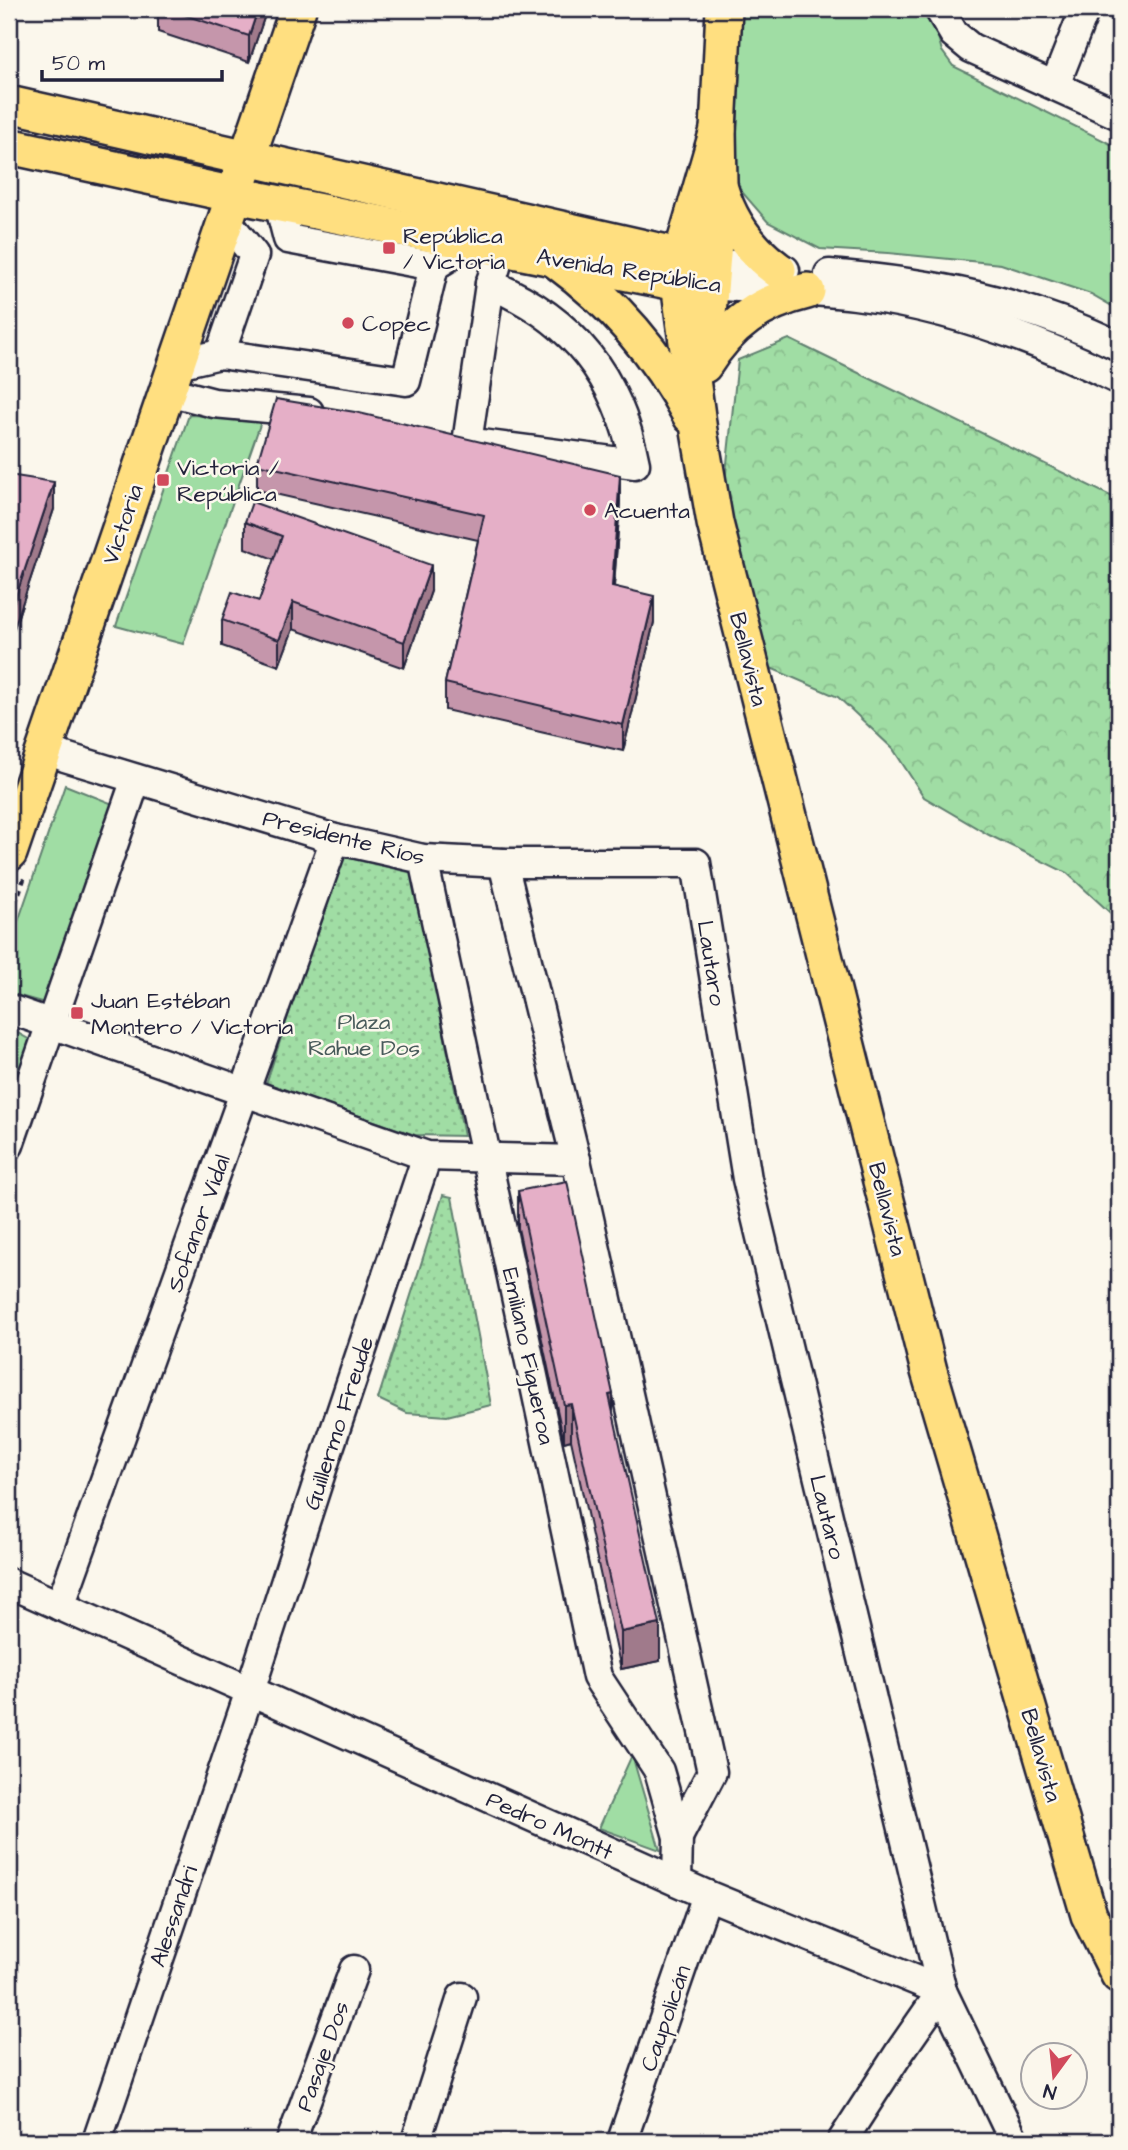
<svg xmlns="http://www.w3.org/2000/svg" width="1128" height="2150" font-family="'Architects Daughter',sans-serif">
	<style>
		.green { fill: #a0dda4; stroke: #618070; stroke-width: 2 }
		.forest { fill: url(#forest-crowns); stroke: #618070; stroke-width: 2 }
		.park { fill: url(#park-dots); stroke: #618070; stroke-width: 2 }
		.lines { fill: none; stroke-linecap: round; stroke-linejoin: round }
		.minor-casing { stroke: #22223b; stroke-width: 33 }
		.major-casing { stroke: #22223b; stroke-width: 40 }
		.path { stroke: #22223b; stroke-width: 4.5; stroke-dasharray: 5 5; stroke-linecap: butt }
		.minor { stroke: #fbf7ec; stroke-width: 28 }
		.major { stroke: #ffdf80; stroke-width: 35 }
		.wall { fill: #c596ab; stroke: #22223b; stroke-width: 2 }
		.shaded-wall { fill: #a07a8b; stroke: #22223b; stroke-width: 2 }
		.building { fill: #e5afc7; stroke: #22223b; stroke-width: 2 }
		.poi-dot { fill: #d1495b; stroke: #fbf7ec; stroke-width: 2.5 }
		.labels { text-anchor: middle; stroke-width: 5; stroke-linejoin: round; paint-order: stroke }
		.poi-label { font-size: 23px; fill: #22223b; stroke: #fbf7ec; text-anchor: start }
		.street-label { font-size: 23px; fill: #22223b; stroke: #fbf7ec }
		.park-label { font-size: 23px; fill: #485a5a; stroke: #fbf7ec }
	</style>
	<defs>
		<pattern id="forest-crowns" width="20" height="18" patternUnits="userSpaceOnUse" patternTransform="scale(1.75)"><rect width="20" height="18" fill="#a0dda4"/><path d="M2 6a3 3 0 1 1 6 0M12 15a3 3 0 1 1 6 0" fill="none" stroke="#8abd8e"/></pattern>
		<pattern id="park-dots" width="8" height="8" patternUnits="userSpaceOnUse" patternTransform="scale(1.75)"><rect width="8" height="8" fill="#a0dda4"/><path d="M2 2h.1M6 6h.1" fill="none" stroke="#8abd8e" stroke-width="1.8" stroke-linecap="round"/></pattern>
	</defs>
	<rect width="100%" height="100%" fill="#fbf7ec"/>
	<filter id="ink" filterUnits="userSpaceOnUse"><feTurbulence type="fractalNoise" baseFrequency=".0143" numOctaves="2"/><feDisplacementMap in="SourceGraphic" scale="14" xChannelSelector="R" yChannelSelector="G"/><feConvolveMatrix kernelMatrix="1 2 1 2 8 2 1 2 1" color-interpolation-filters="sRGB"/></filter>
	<g filter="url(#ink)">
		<g class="green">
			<polygon points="742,9 930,9 942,51 953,66 1119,148 1119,310 1091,294 1001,264 888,253 820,249 768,222 735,184"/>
			<polygon points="189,415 263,416 183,644 116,626"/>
			<polygon points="65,785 113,804 45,1003 9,993 9,948"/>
			<polygon points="9,1028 30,1040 9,1103"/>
			<polygon points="632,1755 660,1850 599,1828"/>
		</g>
		<polygon class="forest" points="789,339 1119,500 1119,980 1117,978 1118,920 1067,873 989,835 924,797 893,749 838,697 766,666 723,501 738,360"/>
		<g class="park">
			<polygon points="340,856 413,873 464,1136 415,1135 266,1084"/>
			<polygon points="443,1195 452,1197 491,1405 447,1416 407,1413 378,1399"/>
		</g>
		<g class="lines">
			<defs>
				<g id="minor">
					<polyline points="939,9 954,34 971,48 1119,115"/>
					<polyline points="1055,85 1085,9"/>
					<polyline points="279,204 288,239 434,266 450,256"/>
					<polyline points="711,263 785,270"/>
					<path d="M829,274C934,283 1023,300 1119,346"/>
					<path d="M710,285C758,289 807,289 855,295C949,307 1035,338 1119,380"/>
					<polyline points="220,354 406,381 434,266"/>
					<polyline points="177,364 220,354 254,255 226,220"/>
					<polyline points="168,391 214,403 309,412"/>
					<path d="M466,442L635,464C618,376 573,319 490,284"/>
					<polyline points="467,443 490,284 496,267"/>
					<polyline points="45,748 65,757 335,839 423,859 503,863 696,863 747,1179 942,1991 1014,2141"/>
					<polyline points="423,859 597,1677 659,1771 678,1837 677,1881"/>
					<polyline points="503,863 576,1160 712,1772 678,1837"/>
					<polyline points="9,1009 427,1156 576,1160"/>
					<polyline points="9,1145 136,779"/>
					<polyline points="9,1583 707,1895 942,1991"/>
					<polyline points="60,1606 335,839"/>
					<polyline points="97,2141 250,1691 326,1457 427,1156"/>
					<polyline points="291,2141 354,1970"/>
					<polyline points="416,2141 462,1997"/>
					<polyline points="622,2141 707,1895"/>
					<polyline points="842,2141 901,2050 942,1991"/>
				</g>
				<g id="major">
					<polyline points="9,104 711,263"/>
					<polyline points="718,130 681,257 679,283 699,431 715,523 929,1371 1089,1915 1119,1975"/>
					<polyline points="9,146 235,195 679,283 702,284"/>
					<path d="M720,189C730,223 749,249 778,270"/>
					<path d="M557,261C613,302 658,354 691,416"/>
					<polyline points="704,361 719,183 718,130 724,9"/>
					<path d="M704,365C729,325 761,302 807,291"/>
					<polyline points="9,853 298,9"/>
				</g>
			</defs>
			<use href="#minor" class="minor-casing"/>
			<use href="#major" class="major-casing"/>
			<polyline class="path" points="9,921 25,876"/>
			<use href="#minor" class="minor"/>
			<use href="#major" class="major"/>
		</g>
		<g class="wall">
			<polygon points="158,9 267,9 249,62 158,32"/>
			<polygon points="257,464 620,501 614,587 654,622 623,751 445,710 445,683 478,540 257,490"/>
			<polygon points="9,475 54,509 11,637 9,636"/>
			<polygon points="245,522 431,591 404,668 293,629 279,666 222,646 222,620 259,601 274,559 245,548"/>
			<polygon points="518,1191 613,1413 660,1661 621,1669 571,1440 564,1442 518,1228"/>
		</g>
		<g class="shaded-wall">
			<polygon points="258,9 267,9 249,62 249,36"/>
			<polygon points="620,475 620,501 612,612 612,586"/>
			<polygon points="54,482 54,509 11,637 11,611"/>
			<polygon points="431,565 431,591 404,668 404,642"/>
			<polygon points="654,596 654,622 623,751 623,725"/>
			<polygon points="293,602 293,629 279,666 279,640"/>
			<polygon points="613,1394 613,1431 609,1395"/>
			<polygon points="571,1404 571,1440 564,1442 564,1405"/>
			<polygon points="660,1624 660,1661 621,1669 621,1632"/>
		</g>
		<g class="building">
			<polygon points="166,9 258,9 249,36"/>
			<polygon points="276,399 355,412 620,475 612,586 654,596 623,725 445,683 484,515 257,464"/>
			<polygon points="9,475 54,482 11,611 9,610"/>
			<polygon points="252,502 431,565 404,642 293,602 279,640 222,620 232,592 259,601 282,536 245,522"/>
			<polygon points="567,1181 613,1394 609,1395 660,1624 621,1632 571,1404 564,1405 518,1191"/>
		</g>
	</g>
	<g class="poi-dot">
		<rect x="382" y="241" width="14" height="14" rx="3.5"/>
		<circle cx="348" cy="323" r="7"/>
		<rect x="156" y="473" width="14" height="14" rx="3.5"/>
		<circle cx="590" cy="510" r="7"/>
		<rect x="70" y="1006" width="14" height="14" rx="3.5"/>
	</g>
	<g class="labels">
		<g class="poi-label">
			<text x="403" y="243">República<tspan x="403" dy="26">/ Victoria</tspan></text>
			<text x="362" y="331">Copec</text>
			<text x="177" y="475">Victoria /<tspan x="177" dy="26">República</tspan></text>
			<text x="604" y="518">Acuenta</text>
			<text x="91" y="1008">Juan Estéban<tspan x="91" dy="26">Montero / Victoria</tspan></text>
		</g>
		<g class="street-label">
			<text transform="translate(629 270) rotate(9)" y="8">Avenida República</text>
			<text transform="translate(122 524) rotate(-71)" y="8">Victoria</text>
			<text transform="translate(749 659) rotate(76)" y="8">Bellavista</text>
			<text transform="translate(344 837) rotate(14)" y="8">Presidente Ríos</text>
			<text transform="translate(712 963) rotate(81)" y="8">Lautaro</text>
			<text transform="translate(888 1209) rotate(76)" y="8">Bellavista</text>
			<text transform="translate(198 1223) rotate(-70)" y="8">Sofanor Vidal</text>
			<text transform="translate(529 1356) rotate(78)" y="8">Emiliano Figueroa</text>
			<text transform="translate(338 1423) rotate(-72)" y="8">Guillermo Freude</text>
			<text transform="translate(828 1517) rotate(76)" y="8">Lautaro</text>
			<text transform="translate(1042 1755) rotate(74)" y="8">Bellavista</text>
			<text transform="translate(550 1825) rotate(24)" y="8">Pedro Montt</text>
			<text transform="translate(173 1916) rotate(-71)" y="8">Alessandri</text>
			<text transform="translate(665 2018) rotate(-71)" y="8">Caupolicán</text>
			<text transform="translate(322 2056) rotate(-70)" y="8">Pasaje Dos</text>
		</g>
		<g class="park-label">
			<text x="364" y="1029">Plaza<tspan x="364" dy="26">Rahue Dos</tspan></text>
		</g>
	</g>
	<rect width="1128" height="2150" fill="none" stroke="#fbf7ec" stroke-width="35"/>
	<rect x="18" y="18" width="1093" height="2115" fill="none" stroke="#22223b" stroke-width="2.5" filter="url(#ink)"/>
	<g transform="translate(1054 2076) rotate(195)"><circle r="33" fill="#fbf7ec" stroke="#a4a2a5" stroke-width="2"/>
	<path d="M0-5L12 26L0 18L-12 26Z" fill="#d1495b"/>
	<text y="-10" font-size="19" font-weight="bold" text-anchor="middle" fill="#22223b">N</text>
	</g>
	<path d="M42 70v10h180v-10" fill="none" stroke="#22223b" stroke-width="3.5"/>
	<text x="52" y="70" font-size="21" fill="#22223b" stroke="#fbf7ec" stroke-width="5" paint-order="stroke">50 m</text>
</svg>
